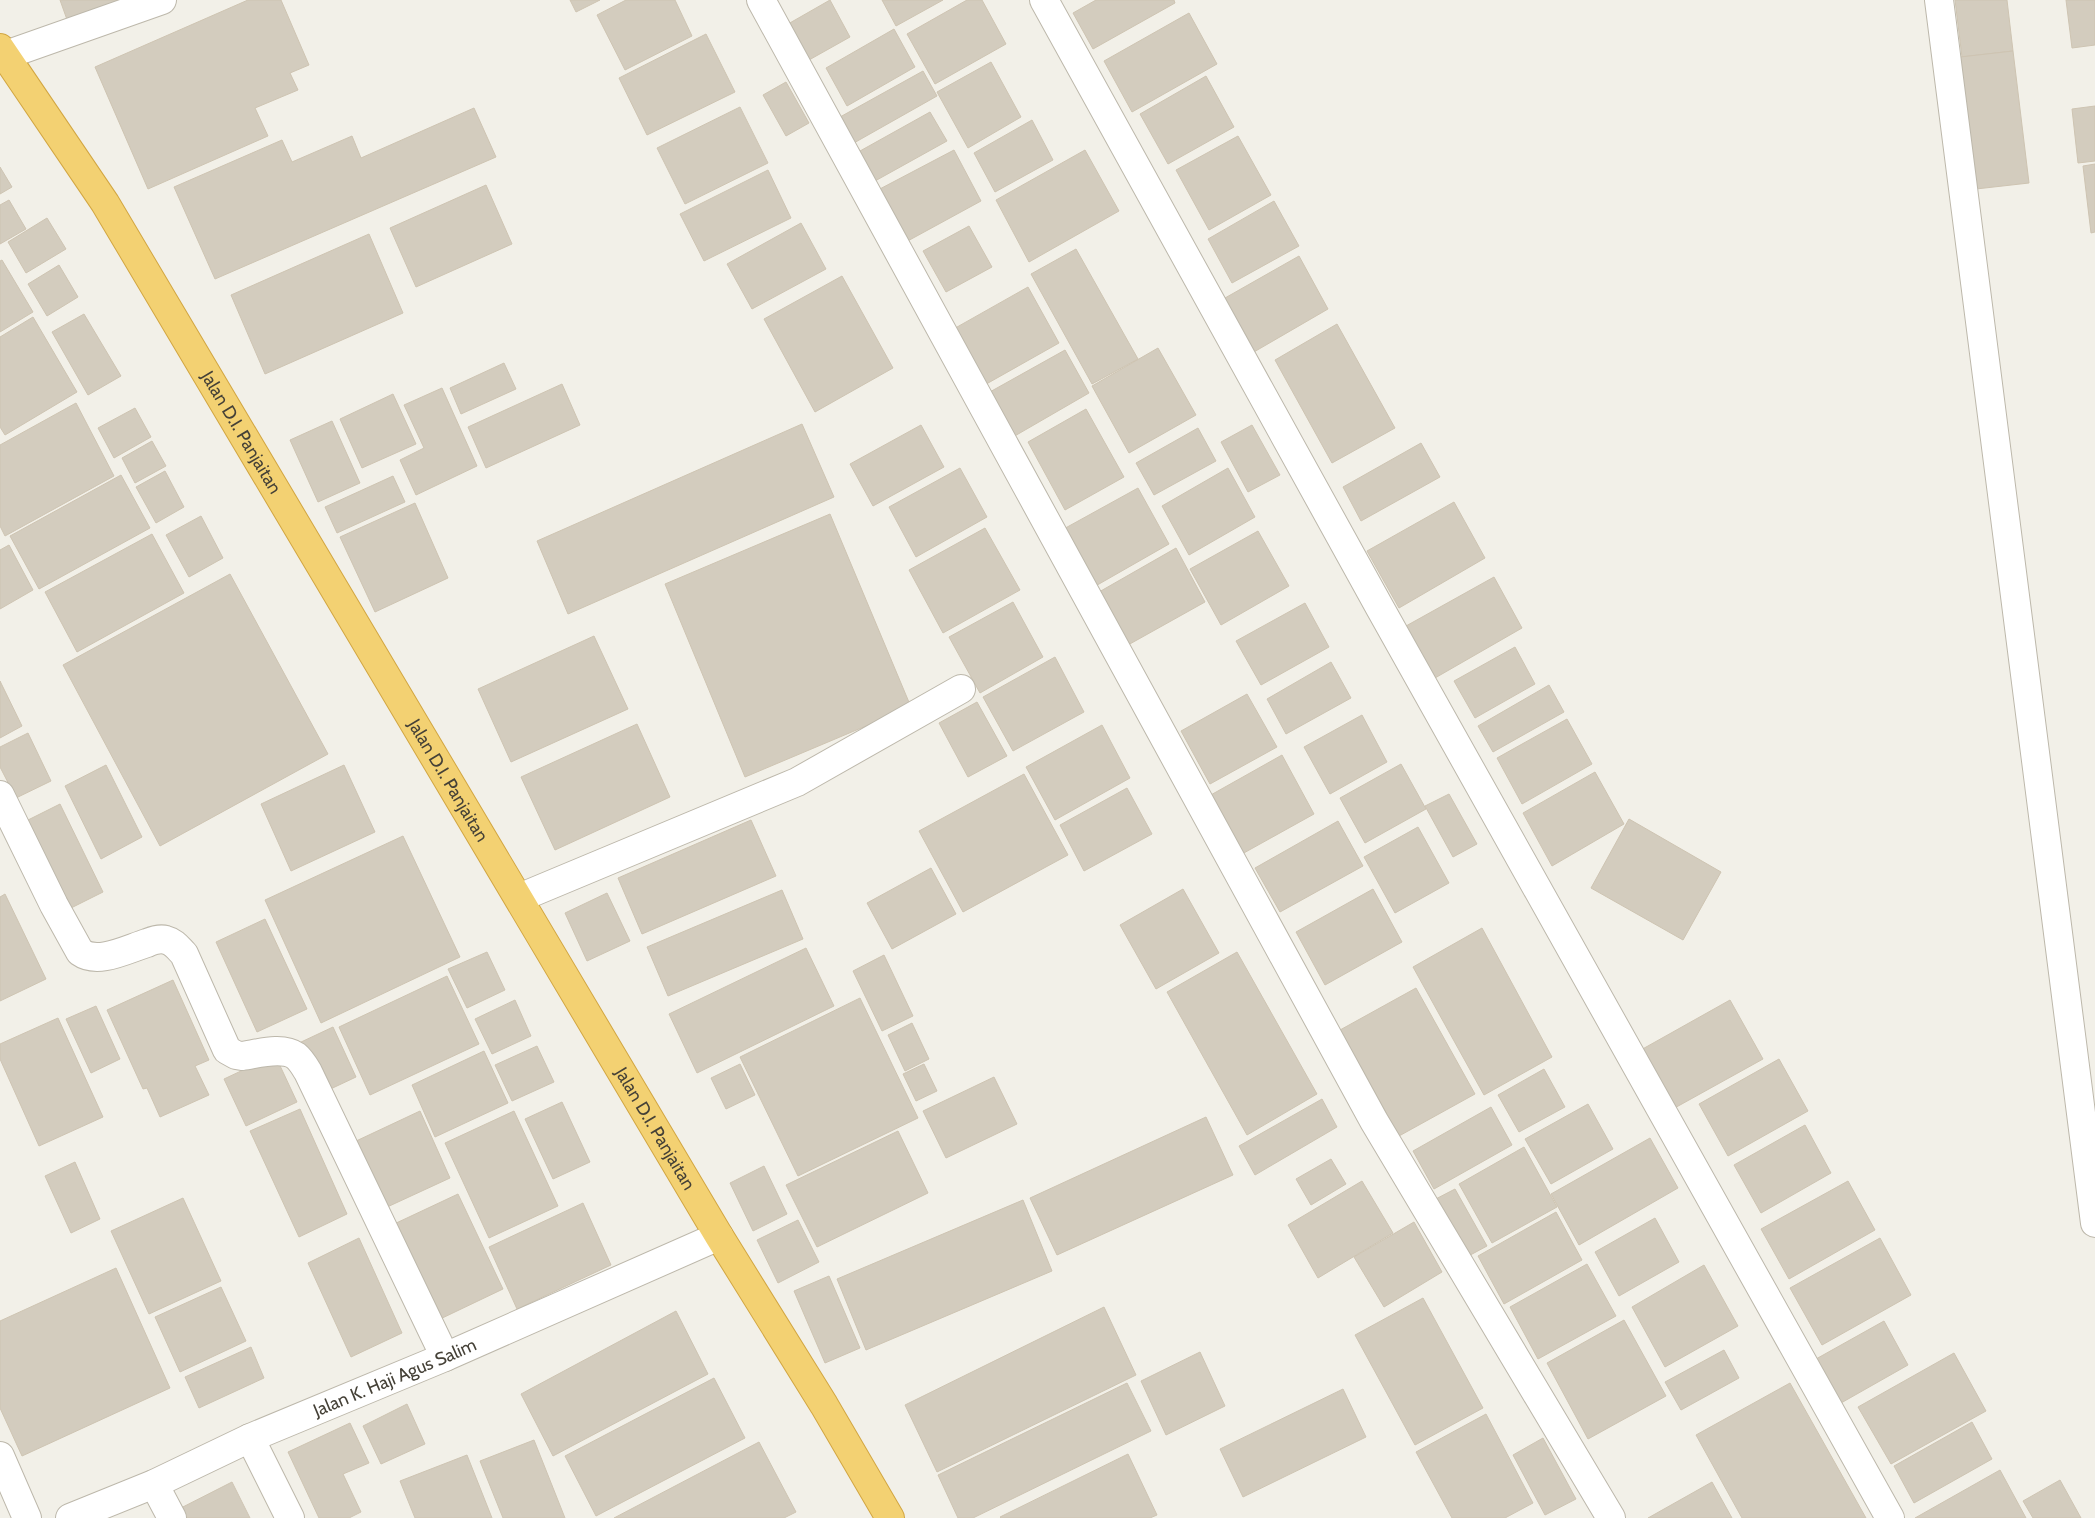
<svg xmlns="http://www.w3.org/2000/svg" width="2095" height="1518" font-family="Cabin,sans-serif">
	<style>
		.building { fill: #d3ccbe; stroke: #cec4b2 }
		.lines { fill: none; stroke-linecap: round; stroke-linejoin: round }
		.minor-casing { stroke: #bdb8ab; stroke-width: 30 }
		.highway-casing { stroke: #d2a642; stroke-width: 30 }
		.minor { stroke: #fff; stroke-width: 28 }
		.highway { stroke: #f3d172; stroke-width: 28 }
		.labels { text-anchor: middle; stroke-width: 5; stroke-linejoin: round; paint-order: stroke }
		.street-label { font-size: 18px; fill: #454137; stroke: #fff }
	</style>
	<rect width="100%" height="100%" fill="#f2f0e8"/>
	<g class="building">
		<polygon points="60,0 147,0 70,28"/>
		<polygon points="248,0 281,0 309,65 290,73 298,90 255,108 268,136 148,189 95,67"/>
		<polygon points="570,0 600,0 576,12"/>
		<polygon points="626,0 675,0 692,36 625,70 597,15"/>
		<polygon points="830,0 850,37 809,60 788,24"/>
		<polygon points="882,0 943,0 896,26"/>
		<polygon points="967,0 982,0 1006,44 935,84 907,34"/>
		<polygon points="1096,0 1174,0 1175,3 1093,49 1073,13"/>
		<polygon points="1955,0 2007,0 2013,51 1962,57"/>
		<polygon points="2066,0 2095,0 2095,45 2072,48"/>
		<polygon points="1189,13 1217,64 1132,112 1104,61"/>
		<polygon points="894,29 915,67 847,106 826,68"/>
		<polygon points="706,34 735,92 647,135 619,78"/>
		<polygon points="2013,51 2029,183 1976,189 1960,57"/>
		<polygon points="991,62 1021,117 968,148 937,92"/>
		<polygon points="923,71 937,96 845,148 831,122"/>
		<polygon points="1206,76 1234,127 1168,164 1140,114"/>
		<polygon points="786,82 809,123 786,136 763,95"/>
		<polygon points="2095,106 2095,161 2078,163 2072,109"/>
		<polygon points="740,107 768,163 685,204 657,148"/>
		<polygon points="474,108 496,157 215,279 174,187 282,140 292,162 352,136 361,158"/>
		<polygon points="930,112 947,141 875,181 860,151"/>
		<polygon points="1032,120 1053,160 995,192 974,153"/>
		<polygon points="1238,136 1271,195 1209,230 1176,170"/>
		<polygon points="954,150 981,201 904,243 876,191"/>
		<polygon points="1085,150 1119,211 1029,262 996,200"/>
		<polygon points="2095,164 2095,232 2091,233 2083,166"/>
		<polygon points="0,167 12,187 0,194"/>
		<polygon points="768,170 791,218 704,261 680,214"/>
		<polygon points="486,185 512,244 416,287 390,228"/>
		<polygon points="9,200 26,229 0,244 0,205"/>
		<polygon points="1274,201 1299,246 1232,283 1208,239"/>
		<polygon points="47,218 66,249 26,273 8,242"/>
		<polygon points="801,223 826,269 752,309 727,264"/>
		<polygon points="969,226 992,267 946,292 923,251"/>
		<polygon points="369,234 403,313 265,374 231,295"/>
		<polygon points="1076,249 1138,359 1092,384 1031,274"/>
		<polygon points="1299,256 1328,309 1247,356 1218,302"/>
		<polygon points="2,260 33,312 0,332 0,261"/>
		<polygon points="59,265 78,297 47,316 28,284"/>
		<polygon points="842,276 893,368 815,412 764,319"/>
		<polygon points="1028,287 1059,343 981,387 950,331"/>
		<polygon points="84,314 121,376 88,395 52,332"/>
		<polygon points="33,317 77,392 5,435 0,427 0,337"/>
		<polygon points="1337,324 1395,428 1332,463 1275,360"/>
		<polygon points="1158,348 1196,415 1129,453 1092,386"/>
		<polygon points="1065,350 1089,393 1013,437 988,393"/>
		<polygon points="504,363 516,389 461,414 450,388"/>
		<polygon points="562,384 580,425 486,468 468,427"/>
		<polygon points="442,388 477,466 416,495 400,460 424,448 404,405"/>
		<polygon points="393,394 416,444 362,468 340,419"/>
		<polygon points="76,403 114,476 5,536 0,526 0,445"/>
		<polygon points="135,408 151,437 114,458 98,428"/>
		<polygon points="1086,409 1124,477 1065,510 1028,442"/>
		<polygon points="332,421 360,483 318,502 290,440"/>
		<polygon points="802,424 834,497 568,614 537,541"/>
		<polygon points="921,425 944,467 873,506 850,464"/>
		<polygon points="1252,425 1280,475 1248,492 1221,442"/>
		<polygon points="1198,428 1216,461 1154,495 1136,463"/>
		<polygon points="152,441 166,466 135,483 122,458"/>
		<polygon points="1421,443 1440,477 1361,521 1343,487"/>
		<polygon points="960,468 987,517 916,557 889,507"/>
		<polygon points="1228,468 1255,517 1189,555 1162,506"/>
		<polygon points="165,471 184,507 156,523 136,487"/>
		<polygon points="121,475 150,528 39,589 10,536"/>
		<polygon points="393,476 405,502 337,533 325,507"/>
		<polygon points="1138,488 1169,544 1092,588 1060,531"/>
		<polygon points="1454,502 1485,558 1399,608 1367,551"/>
		<polygon points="415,503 448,578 375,612 340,537"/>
		<polygon points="830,514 911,707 745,777 665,584"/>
		<polygon points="201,516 223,558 189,577 166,535"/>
		<polygon points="985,528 1020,590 943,633 909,570"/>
		<polygon points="1258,531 1289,586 1221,625 1190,569"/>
		<polygon points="152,534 184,593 77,652 45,592"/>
		<polygon points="9,545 33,590 0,609 0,550"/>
		<polygon points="1176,548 1205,602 1128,645 1099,592"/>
		<polygon points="230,574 328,754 160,846 63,665"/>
		<polygon points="1494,577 1522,628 1435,678 1406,626"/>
		<polygon points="1013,602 1043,657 980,693 949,637"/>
		<polygon points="1305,603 1329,647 1261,685 1236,641"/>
		<polygon points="594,636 628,709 511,762 478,689"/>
		<polygon points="1515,647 1535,684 1475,718 1454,681"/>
		<polygon points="1055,657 1084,712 1013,751 983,697"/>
		<polygon points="1331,662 1351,698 1286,734 1267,699"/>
		<polygon points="0,681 22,726 0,738"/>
		<polygon points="1549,685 1564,712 1493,752 1478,726"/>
		<polygon points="1247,694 1277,747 1210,784 1181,731"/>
		<polygon points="977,702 1007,756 968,777 939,723"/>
		<polygon points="1362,715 1387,762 1330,794 1304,747"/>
		<polygon points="1567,719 1592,764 1522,804 1497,758"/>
		<polygon points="637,724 670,797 555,850 521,777"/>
		<polygon points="1102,725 1130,778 1055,820 1026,767"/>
		<polygon points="28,733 51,781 16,798 0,767 0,747"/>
		<polygon points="1282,755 1314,814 1242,854 1209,796"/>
		<polygon points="1401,764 1426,809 1365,843 1340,798"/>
		<polygon points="106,765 142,837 101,859 65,786"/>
		<polygon points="344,765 375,832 291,871 261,804"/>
		<polygon points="1595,772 1624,824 1552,866 1523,813"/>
		<polygon points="1024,774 1068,855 963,912 919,831"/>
		<polygon points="1127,788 1152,834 1084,871 1060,825"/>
		<polygon points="1449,794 1477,844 1453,857 1425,806"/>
		<polygon points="60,804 103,892 61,913 18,825"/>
		<polygon points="1629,819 1721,872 1683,940 1591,888"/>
		<polygon points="751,820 776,876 642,934 618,878"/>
		<polygon points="1338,821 1363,866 1280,912 1255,868"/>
		<polygon points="1418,827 1449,883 1395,913 1364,857"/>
		<polygon points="403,836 460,957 321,1023 265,900"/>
		<polygon points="931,868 956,914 892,949 867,903"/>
		<polygon points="1183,889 1219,953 1156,989 1120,925"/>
		<polygon points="1373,889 1402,942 1325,985 1296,932"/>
		<polygon points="782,890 803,939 668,996 647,947"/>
		<polygon points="607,893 630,941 587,961 565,913"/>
		<polygon points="5,894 46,979 0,1001 0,897"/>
		<polygon points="265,919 307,1009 257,1032 216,942"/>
		<polygon points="1482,928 1552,1057 1484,1095 1413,967"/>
		<polygon points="806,948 834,1006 697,1073 669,1014"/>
		<polygon points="487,952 505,990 467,1008 448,969"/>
		<polygon points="1237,952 1317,1094 1247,1135 1167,992"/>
		<polygon points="884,955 913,1016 882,1031 853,971"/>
		<polygon points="447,976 479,1044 370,1095 339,1027"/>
		<polygon points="173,980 209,1060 195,1066 209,1095 160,1117 147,1088 143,1089 107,1010"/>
		<polygon points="1416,988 1475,1094 1399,1136 1340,1030"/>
		<polygon points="860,998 918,1118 798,1176 740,1057"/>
		<polygon points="515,1000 531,1036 492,1054 475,1019"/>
		<polygon points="1730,1000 1763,1059 1671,1110 1639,1051"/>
		<polygon points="96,1006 120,1059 91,1073 66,1019"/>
		<polygon points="58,1018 103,1117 39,1146 0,1059 0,1044"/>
		<polygon points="912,1023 929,1059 905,1071 888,1035"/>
		<polygon points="333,1027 356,1077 322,1093 299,1043"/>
		<polygon points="537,1046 554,1082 512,1101 495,1065"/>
		<polygon points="484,1051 508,1103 435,1137 412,1085"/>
		<polygon points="275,1055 297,1102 246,1126 224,1079"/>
		<polygon points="1779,1059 1808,1111 1728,1156 1699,1104"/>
		<polygon points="740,1064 755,1095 726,1109 711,1078"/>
		<polygon points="924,1064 937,1091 916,1101 903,1074"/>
		<polygon points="1544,1069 1565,1107 1519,1132 1498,1095"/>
		<polygon points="994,1077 1017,1124 946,1158 923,1111"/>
		<polygon points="1322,1099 1337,1127 1255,1175 1239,1146"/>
		<polygon points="562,1102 590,1162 553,1179 525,1119"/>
		<polygon points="1588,1104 1613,1149 1551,1184 1525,1139"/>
		<polygon points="1491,1107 1512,1145 1434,1189 1413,1151"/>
		<polygon points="300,1109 347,1214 299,1237 250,1131"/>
		<polygon points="420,1111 450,1178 385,1208 354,1142"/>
		<polygon points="514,1111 558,1206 489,1238 445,1143"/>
		<polygon points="1206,1117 1233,1175 1057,1255 1030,1198"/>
		<polygon points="1805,1125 1831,1173 1761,1213 1734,1165"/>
		<polygon points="898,1131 928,1193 817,1247 786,1185"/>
		<polygon points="1650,1138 1678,1188 1579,1245 1551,1194"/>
		<polygon points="1524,1147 1557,1207 1492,1243 1459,1184"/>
		<polygon points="1331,1159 1346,1184 1311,1205 1296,1179"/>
		<polygon points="75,1162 100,1219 71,1233 45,1176"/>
		<polygon points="764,1166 787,1214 753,1231 730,1183"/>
		<polygon points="1362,1181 1393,1233 1318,1278 1288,1225"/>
		<polygon points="1848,1181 1875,1230 1789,1279 1761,1229"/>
		<polygon points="1455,1189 1487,1246 1461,1260 1430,1202"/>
		<polygon points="458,1194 503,1289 436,1321 392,1225"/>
		<polygon points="183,1198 221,1281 149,1314 111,1231"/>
		<polygon points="1023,1200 1052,1271 866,1350 837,1279"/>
		<polygon points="583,1203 611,1265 517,1309 489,1247"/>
		<polygon points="1556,1212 1582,1260 1504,1304 1478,1256"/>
		<polygon points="1655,1218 1679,1262 1619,1296 1595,1252"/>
		<polygon points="798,1220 819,1262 778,1283 757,1240"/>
		<polygon points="1414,1222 1442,1272 1384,1307 1354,1257"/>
		<polygon points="359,1238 402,1333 351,1357 308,1263"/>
		<polygon points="1880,1238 1911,1295 1822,1345 1790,1288"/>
		<polygon points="1587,1264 1616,1316 1538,1359 1510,1307"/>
		<polygon points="1704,1265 1738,1326 1665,1367 1632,1307"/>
		<polygon points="116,1268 170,1388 22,1456 0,1408 0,1321"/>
		<polygon points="829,1276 860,1348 825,1363 794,1291"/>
		<polygon points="221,1287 246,1341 180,1372 155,1317"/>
		<polygon points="1423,1298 1483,1408 1415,1445 1355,1335"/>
		<polygon points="1104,1307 1136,1375 937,1472 905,1405"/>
		<polygon points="676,1311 708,1374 553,1456 521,1394"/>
		<polygon points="1624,1320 1666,1396 1588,1439 1547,1363"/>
		<polygon points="1884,1321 1908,1365 1841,1403 1816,1359"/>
		<polygon points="251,1347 264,1378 199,1408 185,1377"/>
		<polygon points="1724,1350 1739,1378 1681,1410 1665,1382"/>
		<polygon points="1200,1352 1225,1406 1166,1435 1141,1381"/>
		<polygon points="1954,1353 1986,1411 1891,1464 1858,1407"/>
		<polygon points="714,1378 745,1438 596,1516 565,1456"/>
		<polygon points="1127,1383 1151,1431 973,1518 958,1518 938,1475"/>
		<polygon points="1790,1383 1866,1518 1742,1518 1696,1435"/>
		<polygon points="1343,1389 1366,1437 1243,1497 1220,1449"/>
		<polygon points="407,1404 425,1444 381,1464 363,1426"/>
		<polygon points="1486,1414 1533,1503 1505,1518 1452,1518 1416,1452"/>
		<polygon points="1972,1422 1992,1459 1914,1503 1894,1466"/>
		<polygon points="350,1423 369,1463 343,1474 361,1512 349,1518 319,1518 288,1452"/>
		<polygon points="1543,1438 1576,1499 1545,1515 1513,1455"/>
		<polygon points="534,1440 565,1518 503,1518 480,1461"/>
		<polygon points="759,1442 796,1512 784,1518 614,1518"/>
		<polygon points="1128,1454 1157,1515 1150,1518 1001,1518 1000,1517"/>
		<polygon points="467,1455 492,1518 415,1518 400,1481"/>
		<polygon points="2000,1470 2026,1518 1915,1518"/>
		<polygon points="2060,1480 2081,1518 2033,1518 2023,1501"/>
		<polygon points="232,1482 250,1518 178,1518 175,1511"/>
		<polygon points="1712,1482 1732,1518 1648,1518"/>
	</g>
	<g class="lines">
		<defs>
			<g id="minor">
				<polyline points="761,0 1374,1121 1611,1518"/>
				<polyline points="1044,0 1380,608 1890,1518"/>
				<polyline points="1939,0 2095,1223"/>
				<polyline points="6,55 162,0"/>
				<path d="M0,795L54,905L80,952C98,965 127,949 147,943C152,941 159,938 166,940C174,942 178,948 184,954L227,1050L236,1055L242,1056C257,1054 282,1046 296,1056C301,1060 305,1067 308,1072L445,1357"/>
				<polyline points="519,898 797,782 961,689"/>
				<polyline points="250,1438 290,1518"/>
				<polyline points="0,1456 27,1518"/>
				<polyline points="154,1484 172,1518"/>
				<path id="s1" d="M70,1518L154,1484L250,1438L445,1357L719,1236"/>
			</g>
			<g id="highway">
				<path id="s2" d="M0,48L105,203L719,1236L824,1405L890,1518"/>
			</g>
		</defs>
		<use href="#minor" class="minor-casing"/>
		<use href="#highway" class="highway-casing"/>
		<use href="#minor" class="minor"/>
		<use href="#highway" class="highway"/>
	</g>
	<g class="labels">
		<g class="street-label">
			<text dy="6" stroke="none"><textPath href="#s2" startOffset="454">Jalan D.I. Panjaitan</textPath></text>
			<text dy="6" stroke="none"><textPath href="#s2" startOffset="859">Jalan D.I. Panjaitan</textPath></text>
			<text dy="6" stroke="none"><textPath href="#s2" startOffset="1264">Jalan D.I. Panjaitan</textPath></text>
			<text dy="6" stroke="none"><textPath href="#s1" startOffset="354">Jalan K. Haji Agus Salim</textPath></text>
		</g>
	</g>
</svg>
